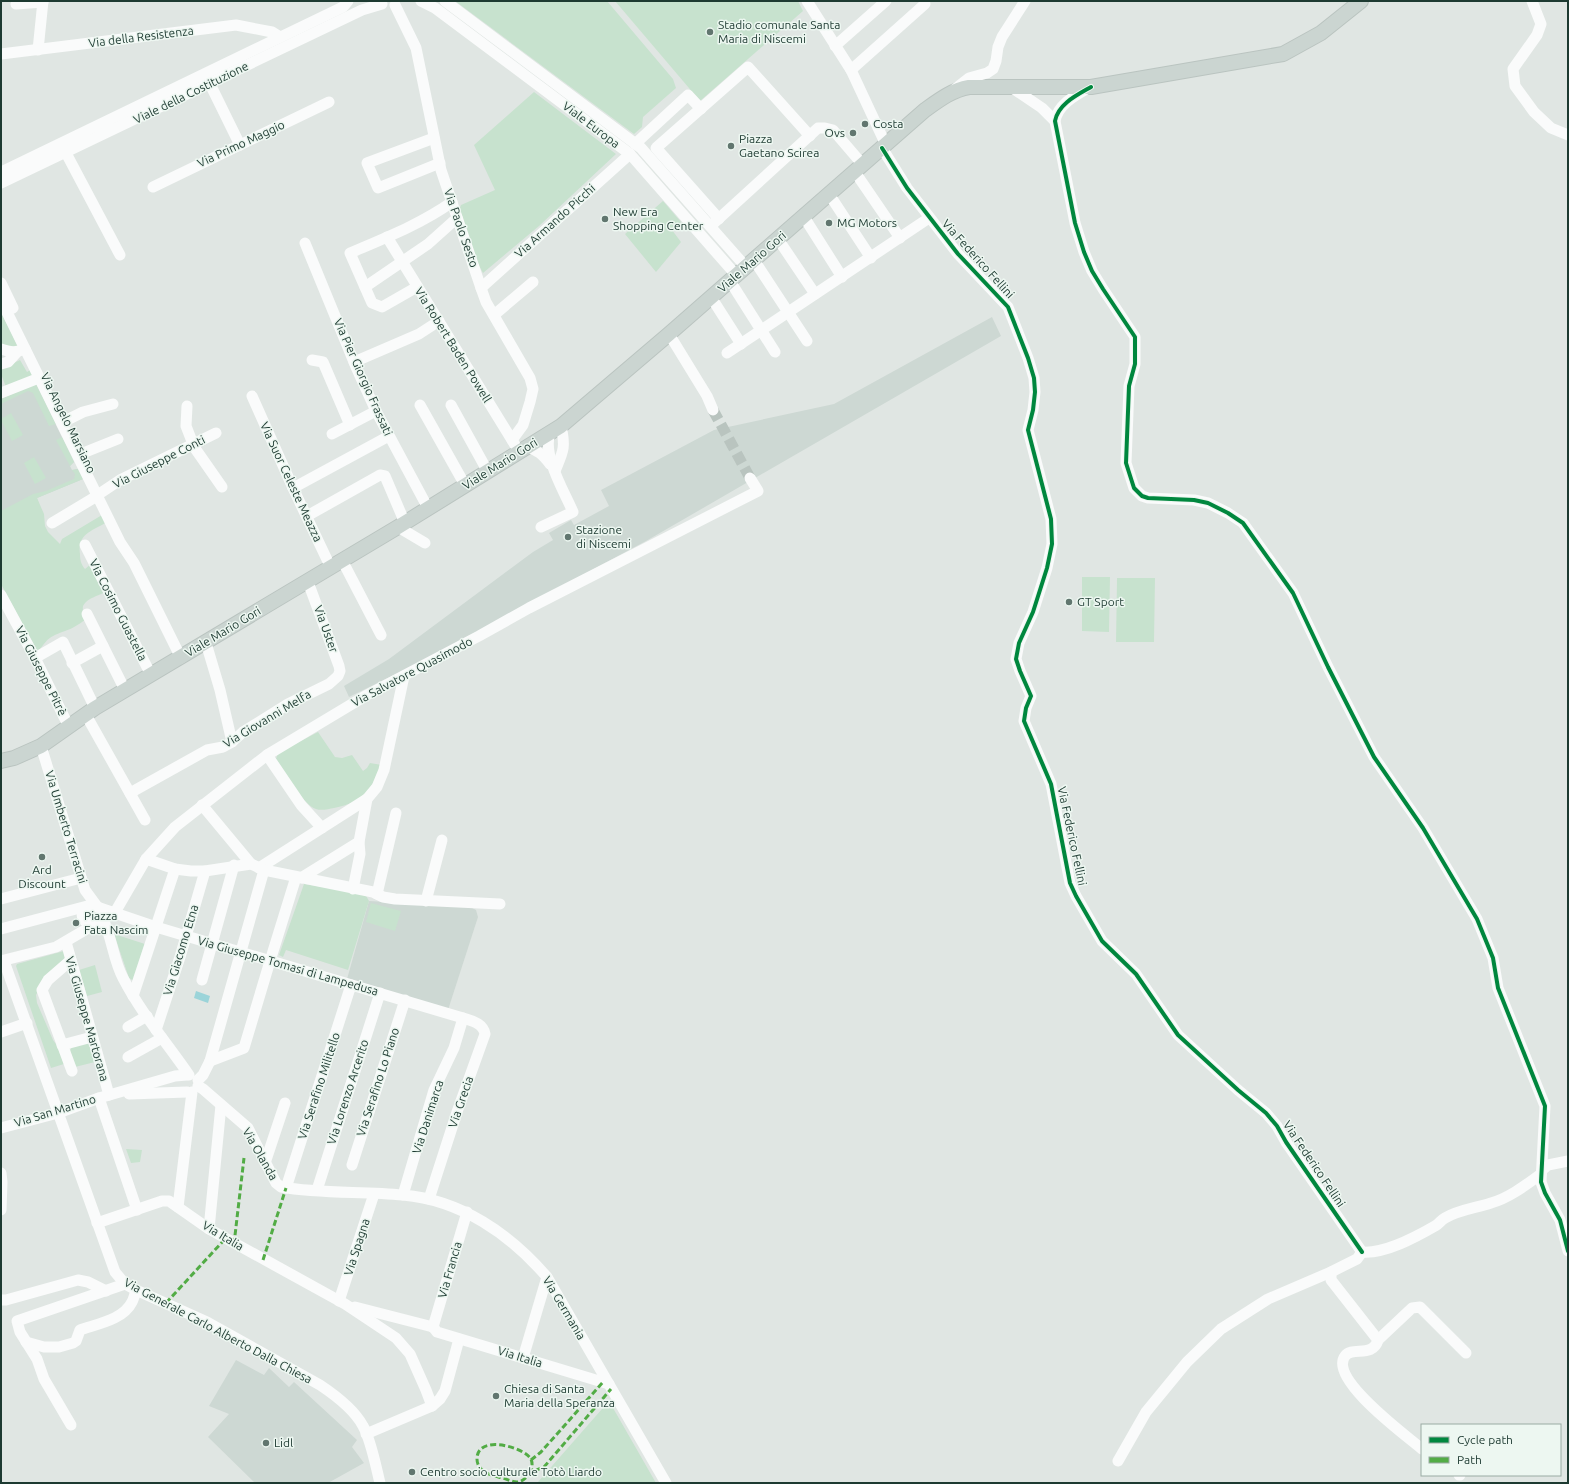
<svg xmlns="http://www.w3.org/2000/svg" width="1569" height="1484" font-family="Ubuntu,sans-serif">
	<style>
		.built { fill: #cdd8d3 }
		.green { fill: #c7e2ce }
		.water { fill: #9bd4d9 }
		.lines { fill: none; stroke-linecap: round; stroke-linejoin: round }
		.minor-tunnel { stroke: #b9c4bf; stroke-width: 11; stroke-dasharray: 11 5.5; stroke-linecap: butt }
		.major-casing { stroke: #bac4c0; stroke-width: 16 }
		.minor { stroke: #fafbfb; stroke-width: 11 }
		.major { stroke: #cbd5d1; stroke-width: 14 }
		.quiet { stroke: #52ac45; stroke-width: 3; stroke-dasharray: 6 3; stroke-linecap: butt }
		.cycleway-casing { stroke: #edf7f1; stroke-width: 6 }
		.cycleway { stroke: #00873e; stroke-width: 4 }
		.poi-dot { fill: #61766f; stroke: #edf7f1; stroke-width: 1.5 }
		.labels { text-anchor: middle; stroke-width: 3; stroke-linejoin: round; paint-order: stroke }
		.poi-label { font-size: 12px; fill: #1d3a31; stroke: #edf7f1; text-anchor: start }
		.street-label { font-size: 12px; fill: #1d3a31; stroke: #edf7f1 }
	</style>
	<rect width="100%" height="100%" fill="#e0e6e3"/>
	<g class="built">
		<polygon points="992,317 1001,336 646,541 418,663 349,697 344,686 389,659 533,552 553,540 549,533 571,520 574,525 609,506 601,490 714,430 834,404"/>
		<polygon points="36,384 74,462 70,466 72,470 78,469 83,479 37,498 39,504 1,522 1,399"/>
		<polygon points="369,901 470,907 476,910 478,917 448,1010 347,979"/>
		<polygon points="236,1360 264,1375 269,1368 289,1387 294,1382 357,1440 352,1447 364,1463 328,1483 255,1483 208,1437 229,1414 209,1406"/>
	</g>
	<g class="green">
		<polygon points="455,1 607,1 673,79 676,88 643,117 642,127 634,134"/>
		<polygon points="615,1 798,1 803,11 700,101"/>
		<polygon points="534,92 616,154 539,226 483,273 476,260 459,210 461,205 495,190 474,145"/>
		<polygon points="663,201 681,222 672,230 681,242 656,272 625,234"/>
		<polygon points="1,312 18,347 1,345"/>
		<polygon points="20,360 27,372 30,370 33,376 6,387 1,374 1,369"/>
		<polygon points="36,384 56,424 49,426 33,393 28,391 1,404 1,399"/>
		<polygon points="11,413 23,435 12,441 1,420 1,419"/>
		<polygon points="62,437 74,462 70,466 56,440"/>
		<polygon points="34,457 46,478 35,484 24,463"/>
		<path d="M78,469L83,479L37,498L44,514L45,526L48,532L60,544L62,539L102,515L107,522C92,531 77,534 80,554C80,560 81,564 85,569L91,564L105,592C98,596 81,600 83,610C83,614 85,617 85,620C79,624 72,629 65,631C49,637 48,638 38,652L1,584V511L33,494L46,491L74,479L75,474L72,470Z"/>
		<polygon points="1082,577 1110,577 1109,632 1082,631"/>
		<polygon points="1117,578 1155,578 1154,642 1116,642"/>
		<path d="M318,732L335,757L342,758L352,755L363,771L367,768L370,763L382,765C370,791 364,802 334,808C329,809 321,811 316,809C303,805 284,771 276,759L278,753Z"/>
		<polygon points="304,884 365,894 369,901 348,970 286,950 283,957 279,955"/>
		<polygon points="371,903 401,911 395,931 366,922"/>
		<polygon points="114,934 145,944 134,981 129,978"/>
		<polygon points="64,951 65,960 41,985 36,995 37,1003 53,1040 58,1047 64,1064 51,1068 16,966 17,964"/>
		<polygon points="95,965 102,992 87,996 79,970"/>
		<polygon points="85,1041 89,1045 95,1062 75,1067 70,1051 72,1046"/>
		<polygon points="126,1149 142,1150 140,1162 131,1163"/>
		<polygon points="609,1401 656,1483 537,1483 538,1482"/>
	</g>
	<polygon class="water" points="196,991 210,996 208,1003 194,998"/>
	<g class="lines">
		<polyline class="minor-tunnel" points="713,410 750,478"/>
		<defs>
			<path id="major" d="M1,761L14,758L41,746L95,708L398,527L561,426L669,334L925,110C939,100 952,90 969,87H1091L1283,54L1321,33L1361,1"/>
		</defs>
		<use href="#major" class="major-casing"/>
		<g class="minor">
			<polyline points="421,1 435,8 630,154 736,275"/>
			<polyline points="445,1 641,148 746,267"/>
			<polyline points="807,1 851,70 886,145"/>
			<polyline points="1532,1 1541,24 1537,35 1513,69 1515,86 1534,112 1551,128 1568,135"/>
			<polyline points="16,4 43,2"/>
			<polyline points="395,5 416,48 441,170 481,288 486,302 530,378 533,389 530,402 523,425 512,440"/>
			<polyline points="835,46 886,1"/>
			<polyline points="38,50 43,1"/>
			<polyline points="1,54 236,25 272,32 280,37"/>
			<polyline points="851,70 925,4"/>
			<polyline points="210,84 240,145"/>
			<polyline points="1011,87 1042,108 1055,121"/>
			<path d="M1090,87C1076,95 1058,104 1055,121L1075,223L1084,252L1092,271L1103,289L1135,337V364L1129,386L1126,463L1134,488L1142,496L1148,498L1194,500L1208,503L1228,513L1243,523L1293,593L1328,667L1374,757L1423,828L1477,919L1493,958L1498,988L1545,1106L1541,1182L1545,1193L1560,1220L1568,1251"/>
			<polyline points="955,89 969,78 987,73 993,69 996,61 998,47 1002,37 1025,1"/>
			<polyline points="434,138 367,163 378,188 440,163"/>
			<polyline points="635,144 688,95 701,109"/>
			<polyline points="882,148 907,188 958,254 1008,307 1028,358 1034,378 1035,392 1033,410 1028,430 1051,519 1052,544 1047,568 1033,612 1019,643 1016,659 1020,671 1031,696 1026,708 1024,721 1051,784 1070,883 1076,896 1102,941 1136,974 1178,1035 1238,1090 1266,1113 1277,1126 1286,1142 1362,1252"/>
			<polyline points="66,153 120,255"/>
			<polyline points="1,172 343,7 348,1"/>
			<polyline points="855,172 900,238"/>
			<polyline points="1,183 362,10 382,4"/>
			<polyline points="153,187 329,102"/>
			<polyline points="829,194 871,258"/>
			<polyline points="804,217 842,277"/>
			<polyline points="719,219 656,148 748,67 810,136"/>
			<polyline points="714,223 818,128 825,128 833,130 863,165"/>
			<polyline points="387,237 515,445"/>
			<polyline points="778,239 815,294"/>
			<polyline points="305,243 356,367 376,411 428,508"/>
			<polyline points="754,260 807,341"/>
			<polyline points="730,281 775,352"/>
			<polyline points="1,283 13,308"/>
			<polyline points="365,287 428,244 457,218"/>
			<path d="M417,287L382,307L372,303L350,253C385,238 421,224 452,202"/>
			<polyline points="481,288 630,154"/>
			<polyline points="711,297 741,344"/>
			<polyline points="1,300 120,542 134,563 181,658"/>
			<polyline points="494,315 533,282"/>
			<polyline points="669,334 707,396 713,410"/>
			<path d="M1,349C10,352 16,353 25,349"/>
			<polyline points="727,353 929,218"/>
			<polyline points="312,360 323,362 350,425"/>
			<polyline points="354,362 419,334 439,321"/>
			<polyline points="1,364 8,362 17,352"/>
			<polyline points="1,393 39,378"/>
			<polyline points="252,396 293,488 331,568"/>
			<polyline points="420,405 465,485"/>
			<polyline points="451,405 488,472"/>
			<polyline points="187,406 186,426 193,444"/>
			<polyline points="67,420 83,412 113,404"/>
			<polyline points="332,434 376,411"/>
			<polyline points="192,444 222,487"/>
			<path d="M527,447C538,450 543,455 550,464"/>
			<polyline points="83,453 118,439"/>
			<path d="M555,471C563,452 566,448 561,426"/>
			<polyline points="293,488 389,436"/>
			<polyline points="102,492 120,480 216,433"/>
			<polyline points="307,516 380,475 385,476 405,523"/>
			<polyline points="52,523 97,496"/>
			<polyline points="398,527 425,543"/>
			<path d="M541,527L573,512C564,491 542,455 550,433"/>
			<polyline points="85,545 151,675"/>
			<polyline points="342,560 381,635"/>
			<polyline points="1,595 35,658 69,727"/>
			<polyline points="87,614 125,690"/>
			<polyline points="206,643 220,690 232,742"/>
			<polyline points="35,658 63,642 95,708"/>
			<polyline points="72,663 103,646"/>
			<polyline points="86,715 145,820"/>
			<polyline points="41,746 85,890 96,905"/>
			<polyline points="267,755 301,805 322,828"/>
			<polyline points="130,793 207,750 223,747 232,742 243,732 288,704 329,684 338,676 340,671 339,666 308,582"/>
			<polyline points="202,805 251,864"/>
			<polyline points="146,859 175,869 191,871 205,871 251,864 264,870 373,892 383,897 395,899 500,904"/>
			<polyline points="259,868 367,799"/>
			<polyline points="301,878 359,842"/>
			<polyline points="353,889 360,854 359,842 367,799 377,787 384,770 404,676"/>
			<polyline points="377,894 396,813"/>
			<polyline points="1,899 81,878"/>
			<polyline points="426,901 442,840"/>
			<path d="M100,908L156,927L463,1018C472,1021 483,1023 485,1034L457,1112L429,1199"/>
			<polyline points="114,914 146,859 175,827 267,755 367,695 479,636 529,608 758,491 750,478"/>
			<path d="M102,917C112,936 113,960 123,978C141,1013 167,1043 189,1075"/>
			<path d="M1,929L91,905C103,906 106,917 96,924L87,923C81,918 81,913 86,907"/>
			<polyline points="66,942 109,1095"/>
			<polyline points="71,960 48,980 42,990 72,1071"/>
			<polyline points="1,961 56,947 85,930 91,925"/>
			<path d="M4,961L115,1272L125,1284L136,1290L207,1322L320,1385C335,1395 354,1409 363,1426C371,1440 376,1467 380,1483"/>
			<polyline points="202,980 234,865"/>
			<polyline points="133,996 175,869"/>
			<polyline points="128,1027 147,1016"/>
			<polyline points="156,1030 180,957 205,871"/>
			<polyline points="1,1032 27,1023"/>
			<polyline points="62,1045 92,1037"/>
			<polyline points="128,1057 162,1038"/>
			<polyline points="210,1061 244,1048 270,961 296,877"/>
			<polyline points="198,1080 203,1075 210,1061 264,870"/>
			<path d="M198,1086L203,1089L248,1128L276,1183L281,1187C321,1194 362,1191 403,1195C461,1200 510,1234 547,1277L666,1483"/>
			<polyline points="129,1094 187,1092"/>
			<polyline points="99,1098 137,1210"/>
			<polyline points="1,1128 58,1113 99,1098 175,1076 187,1075"/>
			<polyline points="265,1163 285,1103"/>
			<polyline points="352,1165 405,1000"/>
			<polyline points="1542,1170 1548,1165 1568,1161"/>
			<polyline points="1,1173 2,1182 1,1210"/>
			<polyline points="286,1188 351,985"/>
			<polyline points="317,1190 380,993"/>
			<polyline points="403,1195 434,1090 454,1048 463,1018"/>
			<polyline points="178,1207 192,1092"/>
			<polyline points="97,1223 162,1201 169,1201 209,1229 345,1304 396,1338 410,1354 426,1390 432,1406"/>
			<polyline points="209,1229 221,1105"/>
			<path d="M1362,1252C1385,1254 1416,1237 1435,1226C1439,1224 1441,1220 1445,1218C1458,1210 1476,1208 1491,1203C1509,1198 1526,1185 1541,1174"/>
			<path d="M1331,1272V1280L1378,1340C1373,1358 1352,1346 1345,1356C1328,1379 1407,1436 1422,1449"/>
			<polyline points="1,1300 6,1300 78,1280 88,1282 106,1291"/>
			<polyline points="339,1301 374,1194"/>
			<polyline points="355,1307 433,1327"/>
			<polyline points="433,1327 437,1332 609,1384"/>
			<polyline points="433,1327 467,1212"/>
			<polyline points="1378,1340 1412,1308 1420,1307 1466,1353"/>
			<path d="M26,1342L44,1347H59L73,1343L76,1341L80,1330C97,1324 123,1320 132,1302C134,1298 135,1294 136,1290"/>
			<polyline points="523,1358 547,1277"/>
			<polyline points="71,1425 44,1379 37,1359 20,1332 17,1321 125,1284"/>
			<polyline points="366,1434 432,1406 440,1399 445,1391 459,1339"/>
			<polyline points="1118,1461 1146,1412 1187,1362 1221,1329 1268,1299 1331,1272 1357,1259 1362,1252"/>
			<polyline points="1459,1475 1460,1475"/>
		</g>
		<use href="#major" class="major"/>
		<g class="quiet">
			<polyline points="234,1244 244,1158"/>
			<polyline points="263,1260 286,1188"/>
			<polyline points="166,1303 225,1239"/>
			<polyline points="531,1460 541,1452 603,1382"/>
			<path d="M530,1474C532,1469 533,1464 531,1459C525,1448 480,1434 477,1457C476,1472 491,1475 502,1478C507,1479 512,1482 517,1482C523,1482 526,1477 530,1474C534,1471 539,1469 544,1467L611,1389"/>
		</g>
		<defs>
			<g id="cycleway">
				<path d="M1091,87C1077,95 1058,104 1055,121L1075,223L1084,252L1092,271L1103,289L1135,337V364L1129,386L1126,463L1134,488L1142,496L1148,498L1194,500L1208,503L1228,513L1243,523L1293,593L1328,667L1374,757L1423,828L1477,919L1493,958L1498,988L1545,1106L1541,1182L1545,1193L1560,1220L1568,1251"/>
				<polyline points="882,148 907,188 958,254 1008,307 1028,358 1034,378 1035,392 1033,410 1028,430 1051,519 1052,544 1047,568 1033,612 1019,643 1016,659 1020,671 1031,696 1026,708 1024,721 1051,784 1070,883 1076,896 1102,941 1136,974 1178,1035 1238,1090 1266,1113 1277,1126 1286,1142 1362,1252"/>
			</g>
		</defs>
		<use href="#cycleway" class="cycleway-casing"/>
		<use href="#cycleway" class="cycleway"/>
	</g>
	<g class="poi-dot">
		<circle cx="710" cy="32" r="4"/>
		<circle cx="865" cy="124" r="4"/>
		<circle cx="853" cy="133" r="4"/>
		<circle cx="731" cy="146" r="4"/>
		<circle cx="605" cy="219" r="4"/>
		<circle cx="829" cy="223" r="4"/>
		<circle cx="568" cy="537" r="4"/>
		<circle cx="1069" cy="602" r="4"/>
		<circle cx="42" cy="857" r="4"/>
		<circle cx="76" cy="923" r="4"/>
		<circle cx="496" cy="1396" r="4"/>
		<circle cx="266" cy="1443" r="4"/>
		<circle cx="412" cy="1472" r="4"/>
	</g>
	<g class="labels">
		<g class="poi-label">
			<text x="718" y="29">Stadio comunale Santa<tspan x="718" dy="14">Maria di Niscemi</tspan></text>
			<text x="873" y="128">Costa</text>
			<text x="845" y="137" text-anchor="end">Ovs</text>
			<text x="739" y="143">Piazza<tspan x="739" dy="14">Gaetano Scirea</tspan></text>
			<text x="613" y="216">New Era<tspan x="613" dy="14">Shopping Center</tspan></text>
			<text x="837" y="227">MG Motors</text>
			<text x="576" y="534">Stazione<tspan x="576" dy="14">di Niscemi</tspan></text>
			<text x="1077" y="606">GT Sport</text>
			<text x="42" y="874" text-anchor="middle">Ard<tspan x="42" dy="14">Discount</tspan></text>
			<text x="84" y="920">Piazza<tspan x="84" dy="14">Fata Nascim</tspan></text>
			<text x="504" y="1393">Chiesa di Santa<tspan x="504" dy="14">Maria della Speranza</tspan></text>
			<text x="274" y="1447">Lidl</text>
			<text x="420" y="1476">Centro socio culturale Totò Liardo</text>
		</g>
		<g class="street-label">
			<text transform="translate(141 37) rotate(-7)" y="4">Via della Resistenza</text>
			<text transform="translate(191 93) rotate(-26)" y="4">Viale della Costituzione</text>
			<text transform="translate(591 125) rotate(37)" y="4">Viale Europa</text>
			<text transform="translate(241 144) rotate(-25)" y="4">Via Primo Maggio</text>
			<text transform="translate(555 221) rotate(-42)" y="4">Via Armando Picchi</text>
			<text transform="translate(461 228) rotate(71)" y="4">Via Paolo Sesto</text>
			<text transform="translate(978 259) rotate(48)" y="4">Via Federico Fellini</text>
			<text transform="translate(752 262) rotate(-41)" y="4">Viale Mario Gori</text>
			<text transform="translate(453 345) rotate(58)" y="4">Via Robert Baden Powell</text>
			<text transform="translate(363 377) rotate(66)" y="4">Via Pier Giorgio Frassati</text>
			<text transform="translate(68 423) rotate(64)" y="4">Via Angelo Marsiano</text>
			<text transform="translate(159 462) rotate(-27)" y="4">Via Giuseppe Conti</text>
			<text transform="translate(500 464) rotate(-32)" y="4">Viale Mario Gori</text>
			<text transform="translate(291 482) rotate(65)" y="4">Via Suor Celeste Meazza</text>
			<text transform="translate(118 610) rotate(63)" y="4">Via Cosimo Guastella</text>
			<text transform="translate(326 629) rotate(70)" y="4">Via Uster</text>
			<text transform="translate(223 632) rotate(-31)" y="4">Viale Mario Gori</text>
			<text transform="translate(41 671) rotate(63)" y="4">Via Giuseppe Pitrè</text>
			<text transform="translate(412 672) rotate(-28)" y="4">Via Salvatore Quasimodo</text>
			<text transform="translate(267 719) rotate(-31)" y="4">Via Giovanni Melfa</text>
			<text transform="translate(66 827) rotate(73)" y="4">Via Umberto Terracini</text>
			<text transform="translate(1072 836) rotate(78)" y="4">Via Federico Fellini</text>
			<text transform="translate(181 950) rotate(-73)" y="4">Via Giacomo Etna</text>
			<text transform="translate(288 966) rotate(16)" y="4">Via Giuseppe Tomasi di Lampedusa</text>
			<text transform="translate(87 1019) rotate(74)" y="4">Via Giuseppe Martorana</text>
			<text transform="translate(378 1082) rotate(-72)" y="4">Via Serafino Lo Piano</text>
			<text transform="translate(319 1086) rotate(-72)" y="4">Via Serafino Militello</text>
			<text transform="translate(348 1092) rotate(-72)" y="4">Via Lorenzo Arcerito</text>
			<text transform="translate(461 1102) rotate(-71)" y="4">Via Grecia</text>
			<text transform="translate(55 1111) rotate(-17)" y="4">Via San Martino</text>
			<text transform="translate(428 1117) rotate(-72)" y="4">Via Danimarca</text>
			<text transform="translate(260 1154) rotate(60)" y="4">Via Olanda</text>
			<text transform="translate(1314 1164) rotate(56)" y="4">Via Federico Fellini</text>
			<text transform="translate(223 1236) rotate(31)" y="4">Via Italia</text>
			<text transform="translate(357 1247) rotate(-72)" y="4">Via Spagna</text>
			<text transform="translate(450 1270) rotate(-74)" y="4">Via Francia</text>
			<text transform="translate(564 1308) rotate(59)" y="4">Via Germania</text>
			<text transform="translate(218 1331) rotate(28)" y="4">Via Generale Carlo Alberto Dalla Chiesa</text>
			<text transform="translate(520 1357) rotate(17)" y="4">Via Italia</text>
		</g>
	</g>
	<rect width="1569" height="1484" fill="none" stroke="#1d3a31" stroke-width="4"/>
	<rect x="1421" y="1424" width="140" height="52" fill="#edf7f1" stroke="#9aaba4"/>
	<rect x="1429" y="1437" width="20" height="6" fill="#00873e" stroke="#9aaba4"/>
	<text x="1457" y="1444" font-size="12" fill="#1d3a31">Cycle path</text>
	<rect x="1429" y="1457" width="20" height="6" fill="#52ac45" stroke="#9aaba4"/>
	<text x="1457" y="1464" font-size="12" fill="#1d3a31">Path</text>
</svg>
